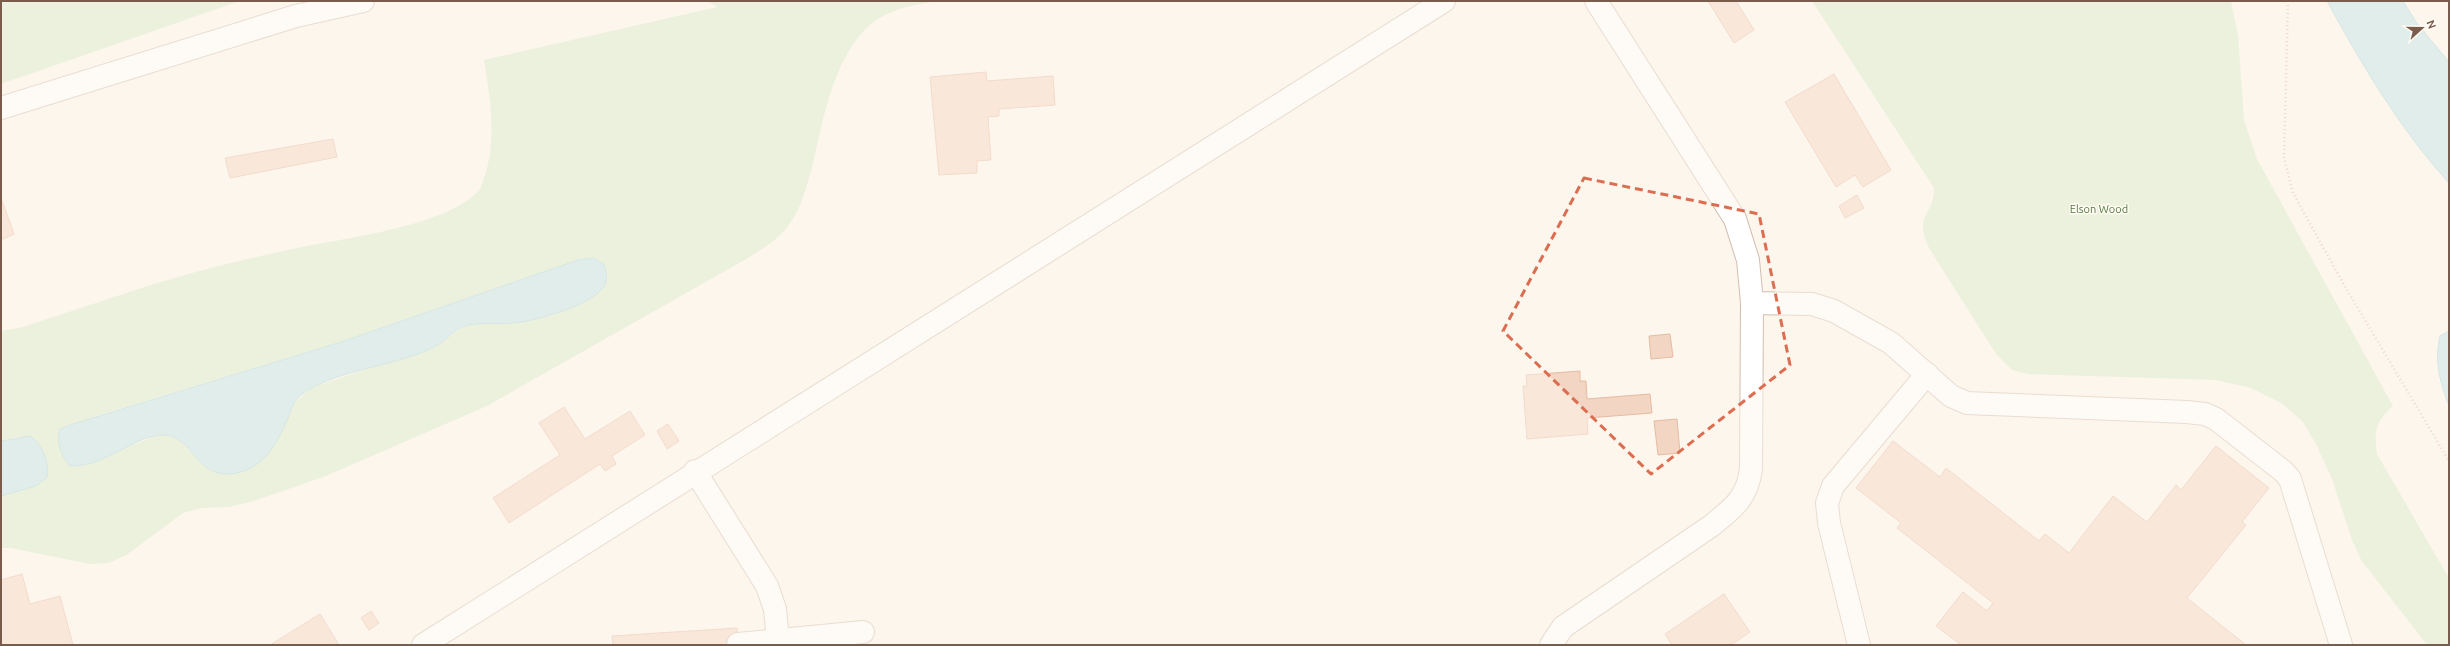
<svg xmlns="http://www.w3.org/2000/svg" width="2450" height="646" font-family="Ubuntu,sans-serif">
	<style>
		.green { fill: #d8ecc9; fill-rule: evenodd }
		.water { fill: #bfe3e8; stroke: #a5d3da }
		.building { fill: #f3d5c3; stroke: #e6bba3 }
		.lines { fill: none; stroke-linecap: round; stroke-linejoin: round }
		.minor-casing { stroke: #d1beb0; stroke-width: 24 }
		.path { stroke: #d9b8a5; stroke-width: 2.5; stroke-dasharray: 1 3; stroke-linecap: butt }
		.minor { stroke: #fff; stroke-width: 22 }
		.marked { fill: none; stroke: #dc6d51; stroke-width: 3; stroke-dasharray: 8 5; stroke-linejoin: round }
		.labels { text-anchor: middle; stroke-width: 3; stroke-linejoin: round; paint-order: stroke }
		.park-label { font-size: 11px; fill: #537a41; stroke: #fffaf3 }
	</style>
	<rect width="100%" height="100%" fill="#fdf6ec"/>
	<g class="green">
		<polygon points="1,1 240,1 1,84"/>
		<path d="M707,1H943C923,3 903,6 885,15C839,38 825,110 815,155C809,178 803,207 788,226C778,240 762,249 748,258L487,406L326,476L254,501L229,507L202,508L183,513L128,554L109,563L90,564L11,548H1V496L36,486L18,437L1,441V331L23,327C82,308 140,287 199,271C231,262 265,255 297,248C345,238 448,226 479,190C482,186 483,180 485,175C497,137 490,98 484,60L717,7ZM594,258L604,264L607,275L603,288L591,297L552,315L512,324L478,323L461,328L436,346L313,387L292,405L278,437L264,459L202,464L179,440L166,435L152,437L136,444L60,429L96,416L340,342L578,260Z"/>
		<path d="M1812,1H2231L2238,35L2244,120L2257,159L2393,406C2375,423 2374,429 2377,454L2449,578V645H2427L2361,560L2352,540L2332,479L2316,444L2302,421L2281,403L2251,388L2216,380L2028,374L2012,370L1996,354L1929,248C1913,214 1934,217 1934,188Z"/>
	</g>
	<g class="water">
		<path d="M2327,1H2403L2416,22L2449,62V183C2400,129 2362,65 2327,1Z"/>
		<path d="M593,258L604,264C606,272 609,280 603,288C589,306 535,321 514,323C496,325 479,321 462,327C453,331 445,341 436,346C399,366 331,370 300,396C293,402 291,410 288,418C279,439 267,463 244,471C197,487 195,436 164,435C134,435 106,467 70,466C61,455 56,444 60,429L76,423L341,342L578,260Z"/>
		<path d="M2449,331V406C2440,382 2434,362 2440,336Z"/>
		<path d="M31,436C43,447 49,460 47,477L36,486L1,496V441Z"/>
	</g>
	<g class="building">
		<polygon points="1708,1 1736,1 1754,30 1734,43"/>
		<polygon points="986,72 987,81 1053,76 1055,105 999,109 999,116 988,117 991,160 977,161 977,173 939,175 930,77"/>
		<polygon points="1834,74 1891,170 1863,187 1855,175 1836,187 1785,102"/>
		<polygon points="333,139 337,157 230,178 225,158"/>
		<polygon points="1857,195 1864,208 1845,218 1839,206"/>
		<polygon points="1,198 14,234 1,240"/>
		<polygon points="1670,334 1673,357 1651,359 1649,336"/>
		<polygon points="1580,371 1580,381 1586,381 1587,399 1650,394 1652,413 1587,418 1588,434 1527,439 1523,386 1527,386 1526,375"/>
		<polygon points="564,407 585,439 630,411 645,435 612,456 616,464 605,471 600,464 509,523 493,498 560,455 539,423"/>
		<polygon points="1677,419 1680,453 1658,455 1654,421"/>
		<polygon points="668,424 679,441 667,449 657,431"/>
		<polygon points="1893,441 1940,477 1946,468 2039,541 2045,534 2069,553 2113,496 2147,522 2176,485 2181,490 2216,446 2269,488 2242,522 2246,525 2187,598 2246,645 1961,645 1936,626 1963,592 1987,611 1993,603 1897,528 1901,523 1856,488"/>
		<polygon points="22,574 30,604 60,596 73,645 1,645 1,580"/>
		<polygon points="1724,594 1750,632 1731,645 1672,645 1665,634"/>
		<polygon points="371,611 379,623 369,630 361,618"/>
		<polygon points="320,614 339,645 270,645"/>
		<polygon points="737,628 738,645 613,645 612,636"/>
	</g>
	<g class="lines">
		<defs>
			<g id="minor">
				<polyline points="1596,1 1735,219 1748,260 1752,303 1812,304 1834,311 1891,343 1951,396 1967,403 2187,412 2205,414 2216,419 2283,471 2290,479 2341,645"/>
				<polyline points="1,108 296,16 363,1"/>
				<polyline points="695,471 767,586 775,609 778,640"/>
				<polyline points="738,644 863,632"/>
				<polyline points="423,645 1444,1"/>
				<path d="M1551,645L1563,627L1711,526C1733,508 1747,499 1751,469L1752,303"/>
				<polyline points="1859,645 1829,523 1827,503 1833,486 1927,374"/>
			</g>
		</defs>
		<use href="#minor" class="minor-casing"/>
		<polyline class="path" points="2288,1 2284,158 2293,193 2344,285 2449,461"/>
		<use href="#minor" class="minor"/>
	</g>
	<path d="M0 0H2450V646H0ZM1584,178L1759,214L1790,365L1651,474L1503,331Z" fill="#fdf6ec" fill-opacity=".55" fill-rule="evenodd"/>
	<path class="marked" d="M1584,178L1759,214L1790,365L1651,474L1503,331Z"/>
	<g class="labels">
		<g class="park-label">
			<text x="2099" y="213">Elson Wood</text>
		</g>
	</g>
	<rect width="2450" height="646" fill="none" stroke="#7a5c4d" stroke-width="4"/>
	<g transform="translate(2422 28) rotate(69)" stroke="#fffaf3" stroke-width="3" paint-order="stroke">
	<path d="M0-3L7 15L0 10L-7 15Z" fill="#7a5c4d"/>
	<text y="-6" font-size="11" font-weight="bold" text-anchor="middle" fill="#7a5c4d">N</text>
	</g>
</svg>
